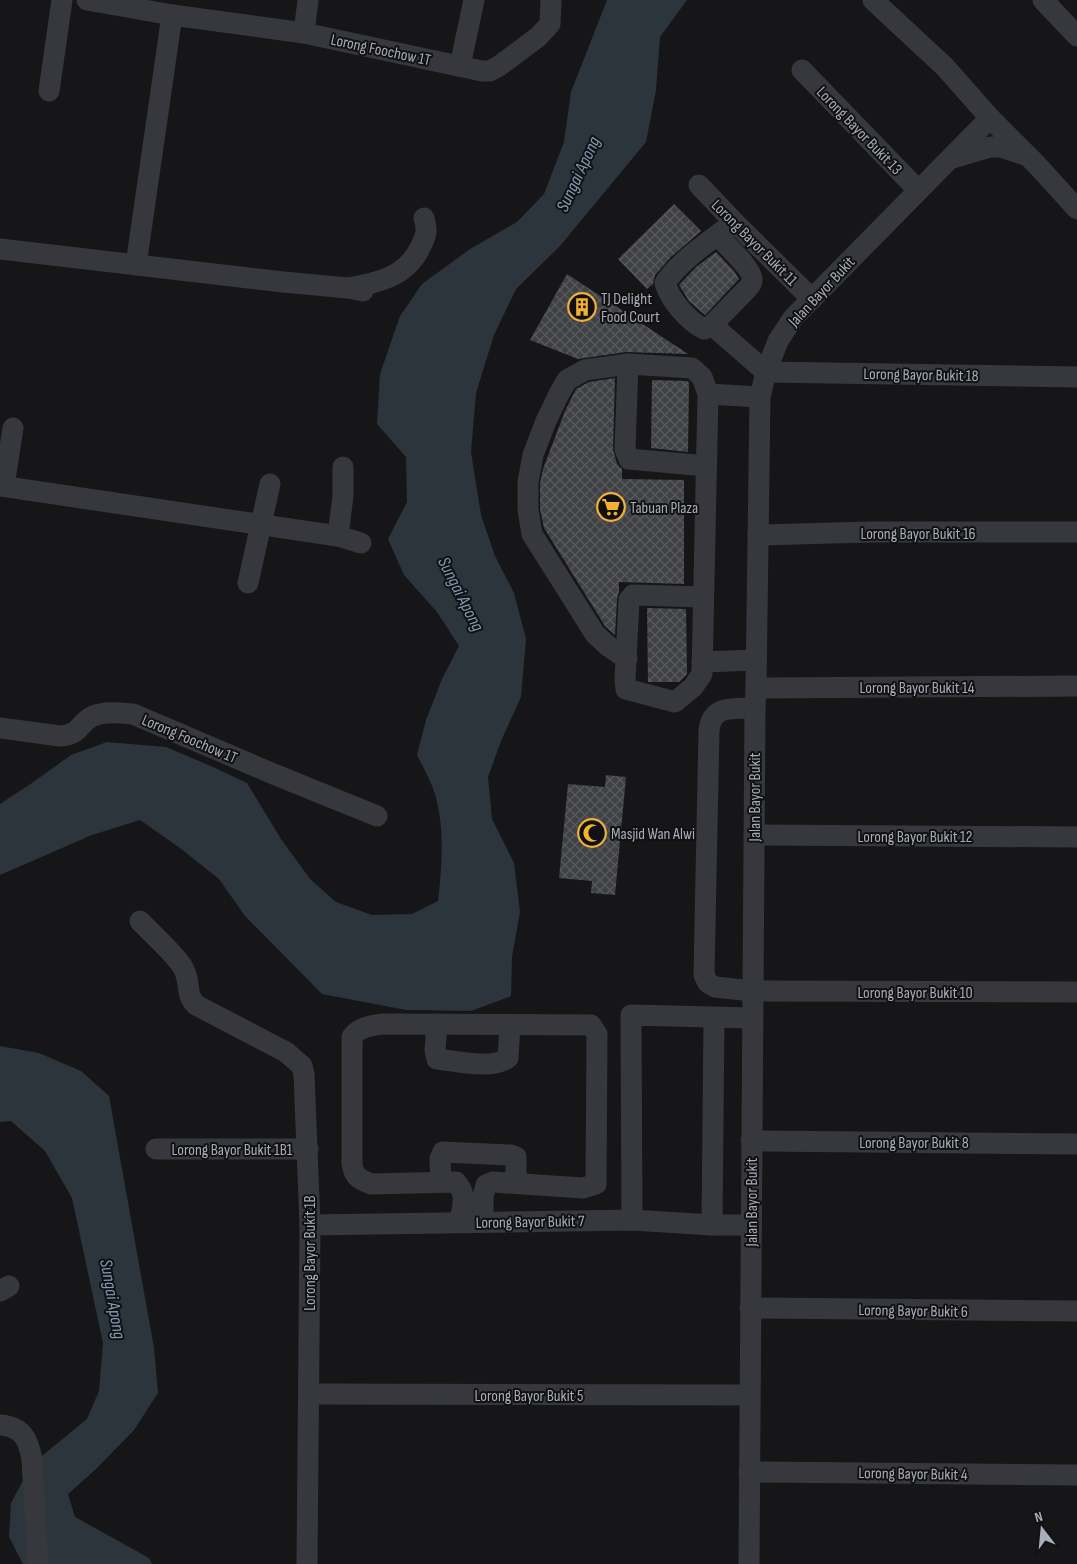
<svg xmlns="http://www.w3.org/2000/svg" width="1077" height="1564" font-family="'Sofia Sans Condensed',sans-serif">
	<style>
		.water { fill: #2c353c }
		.building { fill: url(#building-cross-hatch) }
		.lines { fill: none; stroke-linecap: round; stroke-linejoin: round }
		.minor { stroke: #37383d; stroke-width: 21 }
		.labels { text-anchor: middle; stroke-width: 4; stroke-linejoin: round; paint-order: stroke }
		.street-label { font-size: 16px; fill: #a8adb8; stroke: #111113 }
		.poi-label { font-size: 16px; fill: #a8adb8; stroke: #111113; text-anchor: start }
		.water-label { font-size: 18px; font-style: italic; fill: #7f9bb3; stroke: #111113 }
	</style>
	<defs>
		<pattern id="building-cross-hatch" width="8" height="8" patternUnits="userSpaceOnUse" patternTransform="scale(1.25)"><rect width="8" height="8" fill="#404145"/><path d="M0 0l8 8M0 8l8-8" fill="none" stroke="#595a5e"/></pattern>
	</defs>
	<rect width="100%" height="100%" fill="#161618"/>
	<g class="water">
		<path d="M607,0H687L660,37L656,90L646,142L560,246L516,289L494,335L476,393L471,452L481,515L495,556L514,593L526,639L521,697L501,741L488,777L492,819L514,863L520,912L512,957L511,996L471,1011L406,1010L322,994L245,916L219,879L180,848L140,820L92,835L0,875V804L32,783L71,755L107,742L166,747L213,767L247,783L281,839L310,879L336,902L372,915L412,914L438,901C442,866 445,828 435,794C431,781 423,767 417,755L426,720L442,679L459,646L437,612L404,575L388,539L407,502L406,457L377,424L380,374L400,316L422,284L470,249L517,222L544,194L564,142L571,92Z"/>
		<polygon points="0,1046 39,1053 81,1071 109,1096 154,1348 158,1393 134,1430 95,1470 68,1494 75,1517 149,1558 152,1564 23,1564 9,1537 11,1503 32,1464 87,1419 99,1391 103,1343 72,1198 45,1151 11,1121 0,1122"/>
	</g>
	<g class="building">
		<polygon points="674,204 701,231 671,257 655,275 653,284 647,289 618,259"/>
		<polygon points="716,252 734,271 739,279 705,315 689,301 679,285 696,267"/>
		<polygon points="567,274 688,354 626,352 578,359 530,340"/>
		<polygon points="615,378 613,449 617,464 622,469 622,479 684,480 684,584 619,582 619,592 617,599 615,635 605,626 544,528 540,509 540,483 543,469 565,411 576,389 589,382"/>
		<polygon points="652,380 687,381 689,382 688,452 651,448"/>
		<polygon points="647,608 686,609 687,674 679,682 648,682"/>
		<polygon points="606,775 626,777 615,895 591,893 592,881 559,878 568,784 605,787"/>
	</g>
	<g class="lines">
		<g class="minor">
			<polyline points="87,0 172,15 304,33 482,71 490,71 499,66 538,37 550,24 551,0"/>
			<polyline points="873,0 945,67 990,118 1036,164 1077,209"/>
			<polyline points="1043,0 1077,36"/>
			<polyline points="304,33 308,0"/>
			<polyline points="460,66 474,0"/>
			<polyline points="802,70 918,190"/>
			<polyline points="49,91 62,0"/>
			<polyline points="953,158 990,147 1001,147 1025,155"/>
			<polyline points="699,185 734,222 811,298"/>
			<path d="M718,236C726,245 753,269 752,280C752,285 749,287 746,290L712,325L704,329C688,321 670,300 665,283C682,258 711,241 734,222"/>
			<polyline points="0,249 283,282 348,288 363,291"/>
			<polyline points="136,265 172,15"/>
			<path d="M348,288C377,283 406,277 420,248C426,236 428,231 424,218"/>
			<polyline points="712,325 766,372 1077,377"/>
			<polyline points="628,364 625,449 629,459 706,466"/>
			<polyline points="708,394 760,397"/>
			<polyline points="0,486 338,536 361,543"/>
			<polyline points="4,486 13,428"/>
			<polyline points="758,535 868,532 1077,532"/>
			<polyline points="338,536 343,496 343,467"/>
			<polyline points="248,583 270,484"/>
			<polyline points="627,659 608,646 595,634 532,534 528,510 528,482 533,455 546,421 559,394 567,380 585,370 628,364 692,368 702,377 708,394 702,674 693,687 675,702 626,689 625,680 629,600 633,595 703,597"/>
			<polyline points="702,662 756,660"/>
			<polyline points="756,688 1077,686"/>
			<path d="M755,708C735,709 712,704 709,730L704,975L708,983L715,987L752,991L1077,992"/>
			<path d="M0,728L60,736C81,735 78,723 93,716C106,711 120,713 133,714L276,775L377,816"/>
			<polyline points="754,835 1077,837"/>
			<path d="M140,921C154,936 171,950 182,966C192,981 184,993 196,1005L286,1052L302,1066L304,1074L310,1225L307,1564"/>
			<path d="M437,1024L435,1050L437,1059C457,1061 491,1070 508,1058L510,1025"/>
			<polyline points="751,1141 1077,1144"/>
			<polyline points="156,1149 308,1149"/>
			<polyline points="441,1182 440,1159 443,1152 511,1155 516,1157 516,1183"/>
			<polyline points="632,1220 631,1015 752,1018"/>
			<path d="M460,1222C462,1206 468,1195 456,1182L371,1184C359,1179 354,1177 352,1164V1037C359,1027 370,1026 382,1024L591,1025L597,1034L596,1184L583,1188L493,1182L486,1185L483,1196V1222"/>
			<polyline points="310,1225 632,1220 712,1225 751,1225"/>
			<polyline points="712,1225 714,1018"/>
			<polyline points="0,1291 9,1286"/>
			<polyline points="750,1308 1077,1311"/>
			<polyline points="309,1394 749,1395"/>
			<path d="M0,1425C23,1427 28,1439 32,1459L38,1564"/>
			<polyline points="749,1472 1077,1475"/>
			<polyline points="749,1564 755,708 756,688 760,397 766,372 778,341 793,318 990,118"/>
		</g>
	</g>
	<defs>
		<symbol id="building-ring" viewBox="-11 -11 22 22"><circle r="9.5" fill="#111113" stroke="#f2b134" stroke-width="1.5"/><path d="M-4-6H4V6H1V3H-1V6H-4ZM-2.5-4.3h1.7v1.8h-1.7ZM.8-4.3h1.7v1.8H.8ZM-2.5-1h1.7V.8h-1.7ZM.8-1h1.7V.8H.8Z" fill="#f2b134"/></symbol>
		<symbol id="supermarket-ring" viewBox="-11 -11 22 22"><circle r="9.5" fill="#111113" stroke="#f2b134" stroke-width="1.5"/><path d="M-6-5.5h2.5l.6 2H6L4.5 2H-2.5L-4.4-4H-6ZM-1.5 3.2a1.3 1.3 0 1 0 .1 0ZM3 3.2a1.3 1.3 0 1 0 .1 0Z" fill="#f2b134"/></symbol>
		<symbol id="mosque-ring" viewBox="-11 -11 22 22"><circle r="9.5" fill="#111113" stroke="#f2b134" stroke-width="1.5"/><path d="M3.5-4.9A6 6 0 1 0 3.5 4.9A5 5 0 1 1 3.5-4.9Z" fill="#f2b134"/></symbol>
	</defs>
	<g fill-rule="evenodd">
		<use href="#building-ring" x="566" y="291" width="32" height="32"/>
		<use href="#supermarket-ring" x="595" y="491" width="32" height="32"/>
		<use href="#mosque-ring" x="576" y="817" width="32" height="32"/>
	</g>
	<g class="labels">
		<g class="street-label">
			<text transform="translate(381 49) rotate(12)" y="6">Lorong Foochow 1T</text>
			<text transform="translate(860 130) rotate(46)" y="6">Lorong Bayor Bukit 13</text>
			<text transform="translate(755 242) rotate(45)" y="6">Lorong Bayor Bukit 11</text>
			<text transform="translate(821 291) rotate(-47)" y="6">Jalan Bayor Bukit</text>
			<text transform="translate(921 374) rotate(1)" y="6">Lorong Bayor Bukit 18</text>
			<text x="918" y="539">Lorong Bayor Bukit 16</text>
			<text x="917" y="693">Lorong Bayor Bukit 14</text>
			<text transform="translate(190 738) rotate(23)" y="6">Lorong Foochow 1T</text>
			<text transform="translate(754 797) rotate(-90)" y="6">Jalan Bayor Bukit</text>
			<text x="915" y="842">Lorong Bayor Bukit 12</text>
			<text x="915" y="998">Lorong Bayor Bukit 10</text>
			<text x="914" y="1148">Lorong Bayor Bukit 8</text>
			<text x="232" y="1155">Lorong Bayor Bukit 1B1</text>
			<text transform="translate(751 1202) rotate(-90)" y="6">Jalan Bayor Bukit</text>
			<text transform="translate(530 1221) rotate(-1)" y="6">Lorong Bayor Bukit 7</text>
			<text transform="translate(309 1253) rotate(-90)" y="6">Lorong Bayor Bukit 1B</text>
			<text transform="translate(913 1310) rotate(1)" y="6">Lorong Bayor Bukit 6</text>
			<text x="529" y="1401">Lorong Bayor Bukit 5</text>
			<text transform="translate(913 1473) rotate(1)" y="6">Lorong Bayor Bukit 4</text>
		</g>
		<g class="poi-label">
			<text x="601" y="304">TJ Delight<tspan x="601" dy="18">Food Court</tspan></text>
			<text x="630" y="513">Tabuan Plaza</text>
			<text x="611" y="839">Masjid Wan Alwi</text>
		</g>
		<g class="water-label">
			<text transform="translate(578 174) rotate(-65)" y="6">Sungai Apong</text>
			<text transform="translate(461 594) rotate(63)" y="6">Sungai Apong</text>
			<text transform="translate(113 1299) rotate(80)" y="6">Sungai Apong</text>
		</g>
	</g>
	<g transform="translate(1042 1529) rotate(344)" stroke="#111113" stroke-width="4" paint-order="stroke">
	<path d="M0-4L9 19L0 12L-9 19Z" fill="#a8adb8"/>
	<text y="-8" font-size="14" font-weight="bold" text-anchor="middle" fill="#a8adb8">N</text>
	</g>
</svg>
